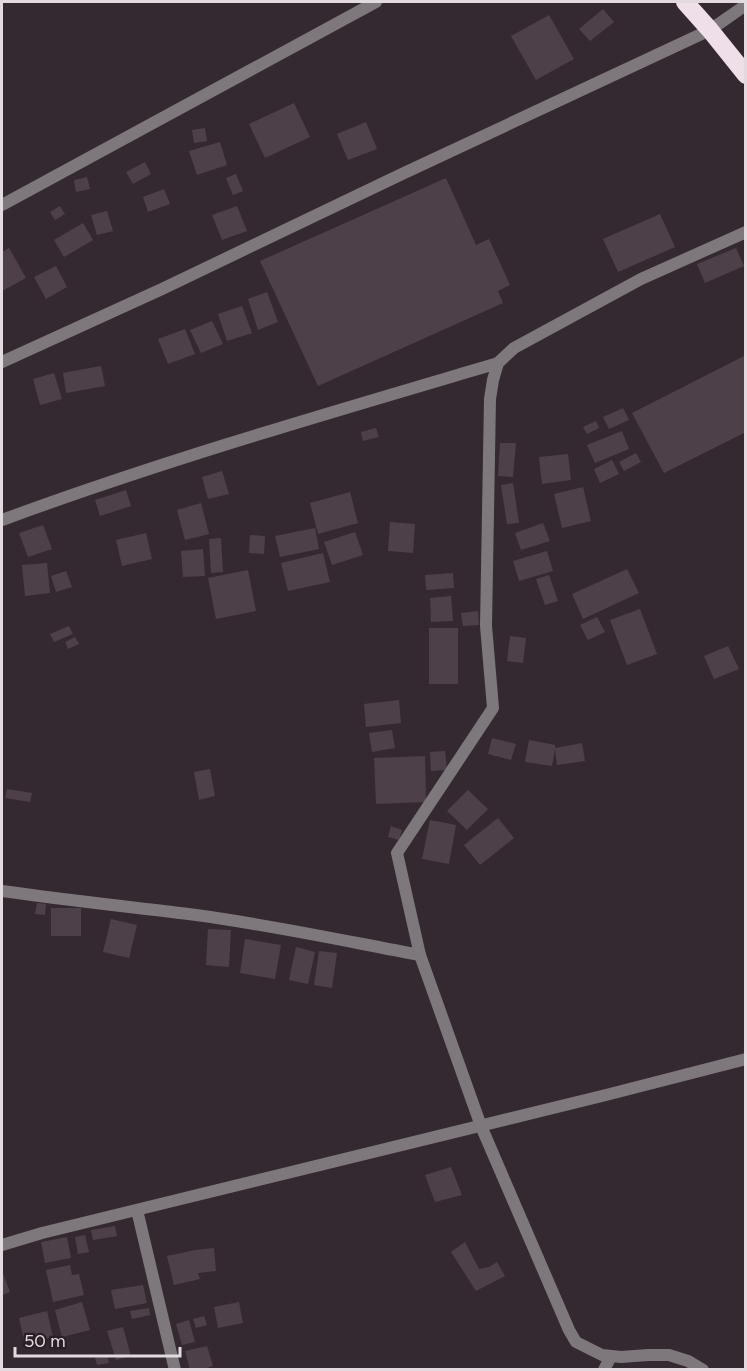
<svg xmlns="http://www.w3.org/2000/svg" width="747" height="1371" font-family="Figtree,sans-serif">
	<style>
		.building { fill: #4e4049 }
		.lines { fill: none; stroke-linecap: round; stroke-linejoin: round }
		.street { stroke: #7e777b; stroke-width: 12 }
		.highway { stroke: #efdfe9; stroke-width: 18 }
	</style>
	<rect width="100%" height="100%" fill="#352931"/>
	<g class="building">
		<polygon points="603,9 614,22 590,41 579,29"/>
		<polygon points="549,15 574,59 536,80 511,36"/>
		<polygon points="294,103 310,137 265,158 249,124"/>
		<polygon points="366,122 377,149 348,160 337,134"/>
		<polygon points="205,128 207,141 194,143 192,130"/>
		<polygon points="220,142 227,165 197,175 189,151"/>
		<polygon points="145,162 151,174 133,184 126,172"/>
		<polygon points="236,174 243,191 233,195 226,178"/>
		<polygon points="87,177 90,189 76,192 74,180"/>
		<polygon points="446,178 476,245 489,239 510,285 498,291 503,303 318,386 260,261"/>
		<polygon points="164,189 170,204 148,212 143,197"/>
		<polygon points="60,206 65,214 55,220 50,212"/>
		<polygon points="237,206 247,231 222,240 212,215"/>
		<polygon points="107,211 113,231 97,235 91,215"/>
		<polygon points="660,214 675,247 618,272 603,239"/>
		<polygon points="83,223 93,240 64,257 54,240"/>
		<polygon points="9,248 26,278 2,291 2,252"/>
		<polygon points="736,248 744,266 705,283 697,264"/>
		<polygon points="56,266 67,287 46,299 34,277"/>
		<polygon points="267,292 278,322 258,330 248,299"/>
		<polygon points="242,306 252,333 227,341 218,314"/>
		<polygon points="212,321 223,344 201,353 190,330"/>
		<polygon points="185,329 195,354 168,364 158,339"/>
		<polygon points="746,355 746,432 664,473 632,413"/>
		<polygon points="101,366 105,386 66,393 63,373"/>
		<polygon points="54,373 62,399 40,405 33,379"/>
		<polygon points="623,408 629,420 609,429 603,417"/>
		<polygon points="596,421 599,428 587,434 583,427"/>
		<polygon points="376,428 379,437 363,441 361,432"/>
		<polygon points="622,431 629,449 595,463 587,445"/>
		<polygon points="500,443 516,443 513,477 498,476"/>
		<polygon points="636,453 641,462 624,471 619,462"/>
		<polygon points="568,454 571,480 542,484 539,457"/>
		<polygon points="612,460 619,474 600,483 594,469"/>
		<polygon points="222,471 229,494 208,499 202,477"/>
		<polygon points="513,483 519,523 507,524 501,485"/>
		<polygon points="583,487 591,521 562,528 554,494"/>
		<polygon points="126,490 131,506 100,516 95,500"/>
		<polygon points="350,492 358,523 318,534 310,503"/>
		<polygon points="201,503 209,534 185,540 177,510"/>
		<polygon points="390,522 415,524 413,553 388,551"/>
		<polygon points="543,523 550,541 521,550 515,533"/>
		<polygon points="43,525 52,549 28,557 19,533"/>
		<polygon points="315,528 319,549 280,557 275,536"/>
		<polygon points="355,532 363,555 332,565 324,542"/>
		<polygon points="146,533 152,559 122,566 116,540"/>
		<polygon points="250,535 265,536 264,554 249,553"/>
		<polygon points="221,538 223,572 211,573 209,539"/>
		<polygon points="203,549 205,576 183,577 181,551"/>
		<polygon points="547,551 553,571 519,581 513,561"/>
		<polygon points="323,553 330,582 288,591 281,563"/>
		<polygon points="47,563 50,593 25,596 22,565"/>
		<polygon points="627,569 639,593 583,619 572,594"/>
		<polygon points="248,570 256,611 216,619 208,578"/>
		<polygon points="66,571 72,587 56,592 51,576"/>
		<polygon points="453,573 454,588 426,590 425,575"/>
		<polygon points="549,575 558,601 545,605 536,579"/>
		<polygon points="451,596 453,621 431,622 430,598"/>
		<polygon points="640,609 657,654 627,665 610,620"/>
		<polygon points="478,611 479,625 463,626 461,613"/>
		<polygon points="597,617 605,632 588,640 580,625"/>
		<polygon points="69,626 73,634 54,642 50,634"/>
		<rect x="429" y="628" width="29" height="56"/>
		<polygon points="510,636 526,638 523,663 507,661"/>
		<polygon points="75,637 79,644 68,649 65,642"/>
		<polygon points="728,646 739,669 714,679 704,656"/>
		<polygon points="399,700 401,723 366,727 364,704"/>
		<polygon points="392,730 395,748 372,752 369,733"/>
		<polygon points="492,738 516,744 511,760 488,754"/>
		<polygon points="529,740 555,745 555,748 582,743 585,761 557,765 555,749 552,766 525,762"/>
		<polygon points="445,751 447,770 431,771 430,752"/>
		<polygon points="425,756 426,802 376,804 374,758"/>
		<polygon points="210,769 215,796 199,800 194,772"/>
		<polygon points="7,789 32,793 30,802 5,798"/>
		<polygon points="468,790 488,809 467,830 447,811"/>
		<polygon points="498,818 514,838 480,865 464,845"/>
		<polygon points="430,820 456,825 449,864 422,859"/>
		<polygon points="391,826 402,830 399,840 388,837"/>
		<polygon points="37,903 46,904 45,915 35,914"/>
		<rect x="51" y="908" width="30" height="28"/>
		<polygon points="111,919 137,925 129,958 103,952"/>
		<polygon points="208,929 231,930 229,967 206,965"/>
		<polygon points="245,939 281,945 275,979 240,973"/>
		<polygon points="296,947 315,952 308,984 289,980"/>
		<polygon points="319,951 337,953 332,988 314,985"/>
		<polygon points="451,1167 462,1195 435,1202 425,1175"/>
		<polygon points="115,1226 117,1236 93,1240 91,1230"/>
		<polygon points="85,1235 89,1252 78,1254 75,1237"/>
		<polygon points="67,1237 71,1258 45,1263 41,1242"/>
		<polygon points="465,1242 479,1269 489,1267 497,1262 505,1276 476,1291 451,1252"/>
		<polygon points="214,1248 216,1271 198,1273 200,1279 174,1285 167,1256 195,1250"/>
		<polygon points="70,1265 72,1275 79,1274 84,1295 53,1302 46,1270"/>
		<polygon points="2,1271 10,1292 2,1295"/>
		<polygon points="143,1285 147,1303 115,1309 111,1290"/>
		<polygon points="82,1302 90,1330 62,1337 55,1310"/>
		<polygon points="239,1302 243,1323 218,1328 214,1307"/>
		<polygon points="149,1308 150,1315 132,1319 130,1311"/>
		<polygon points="47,1311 53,1337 25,1344 19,1318"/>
		<polygon points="204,1316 207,1325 196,1328 193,1319"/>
		<polygon points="189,1320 195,1342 182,1345 176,1324"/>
		<polygon points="123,1327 131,1356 116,1360 107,1331"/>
		<polygon points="207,1346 213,1366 201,1370 190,1370 185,1351"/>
		<polygon points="107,1355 109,1363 97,1365 95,1358"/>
	</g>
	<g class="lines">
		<g class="street">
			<polyline points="2,205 376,2"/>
			<polyline points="2,362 162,289 402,174 710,30 746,5"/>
			<path d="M2,520C165,460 332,412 498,363"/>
			<path d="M2,891C66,900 131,907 196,915C271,925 345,941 420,955"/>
			<polyline points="137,1210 175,1370"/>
			<polyline points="2,1245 42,1233 606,1095 746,1059"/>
			<polyline points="604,1370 611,1356"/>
			<polyline points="703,1370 688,1361 669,1355 648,1355 621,1357 602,1355 576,1342 569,1330 481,1126 420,955 397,853 493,708 486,626 490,399 493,380 498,363 514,348 641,279 746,232"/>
		</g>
		<polyline class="highway" points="685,2 710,30 746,75"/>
	</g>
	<rect width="747" height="1371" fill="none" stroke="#e2dadf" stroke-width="6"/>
	<path d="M15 1347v9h165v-9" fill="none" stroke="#e2dadf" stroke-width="3"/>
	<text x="24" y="1347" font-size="18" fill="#e2dadf" stroke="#2b1f27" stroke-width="4.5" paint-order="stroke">50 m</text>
</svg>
